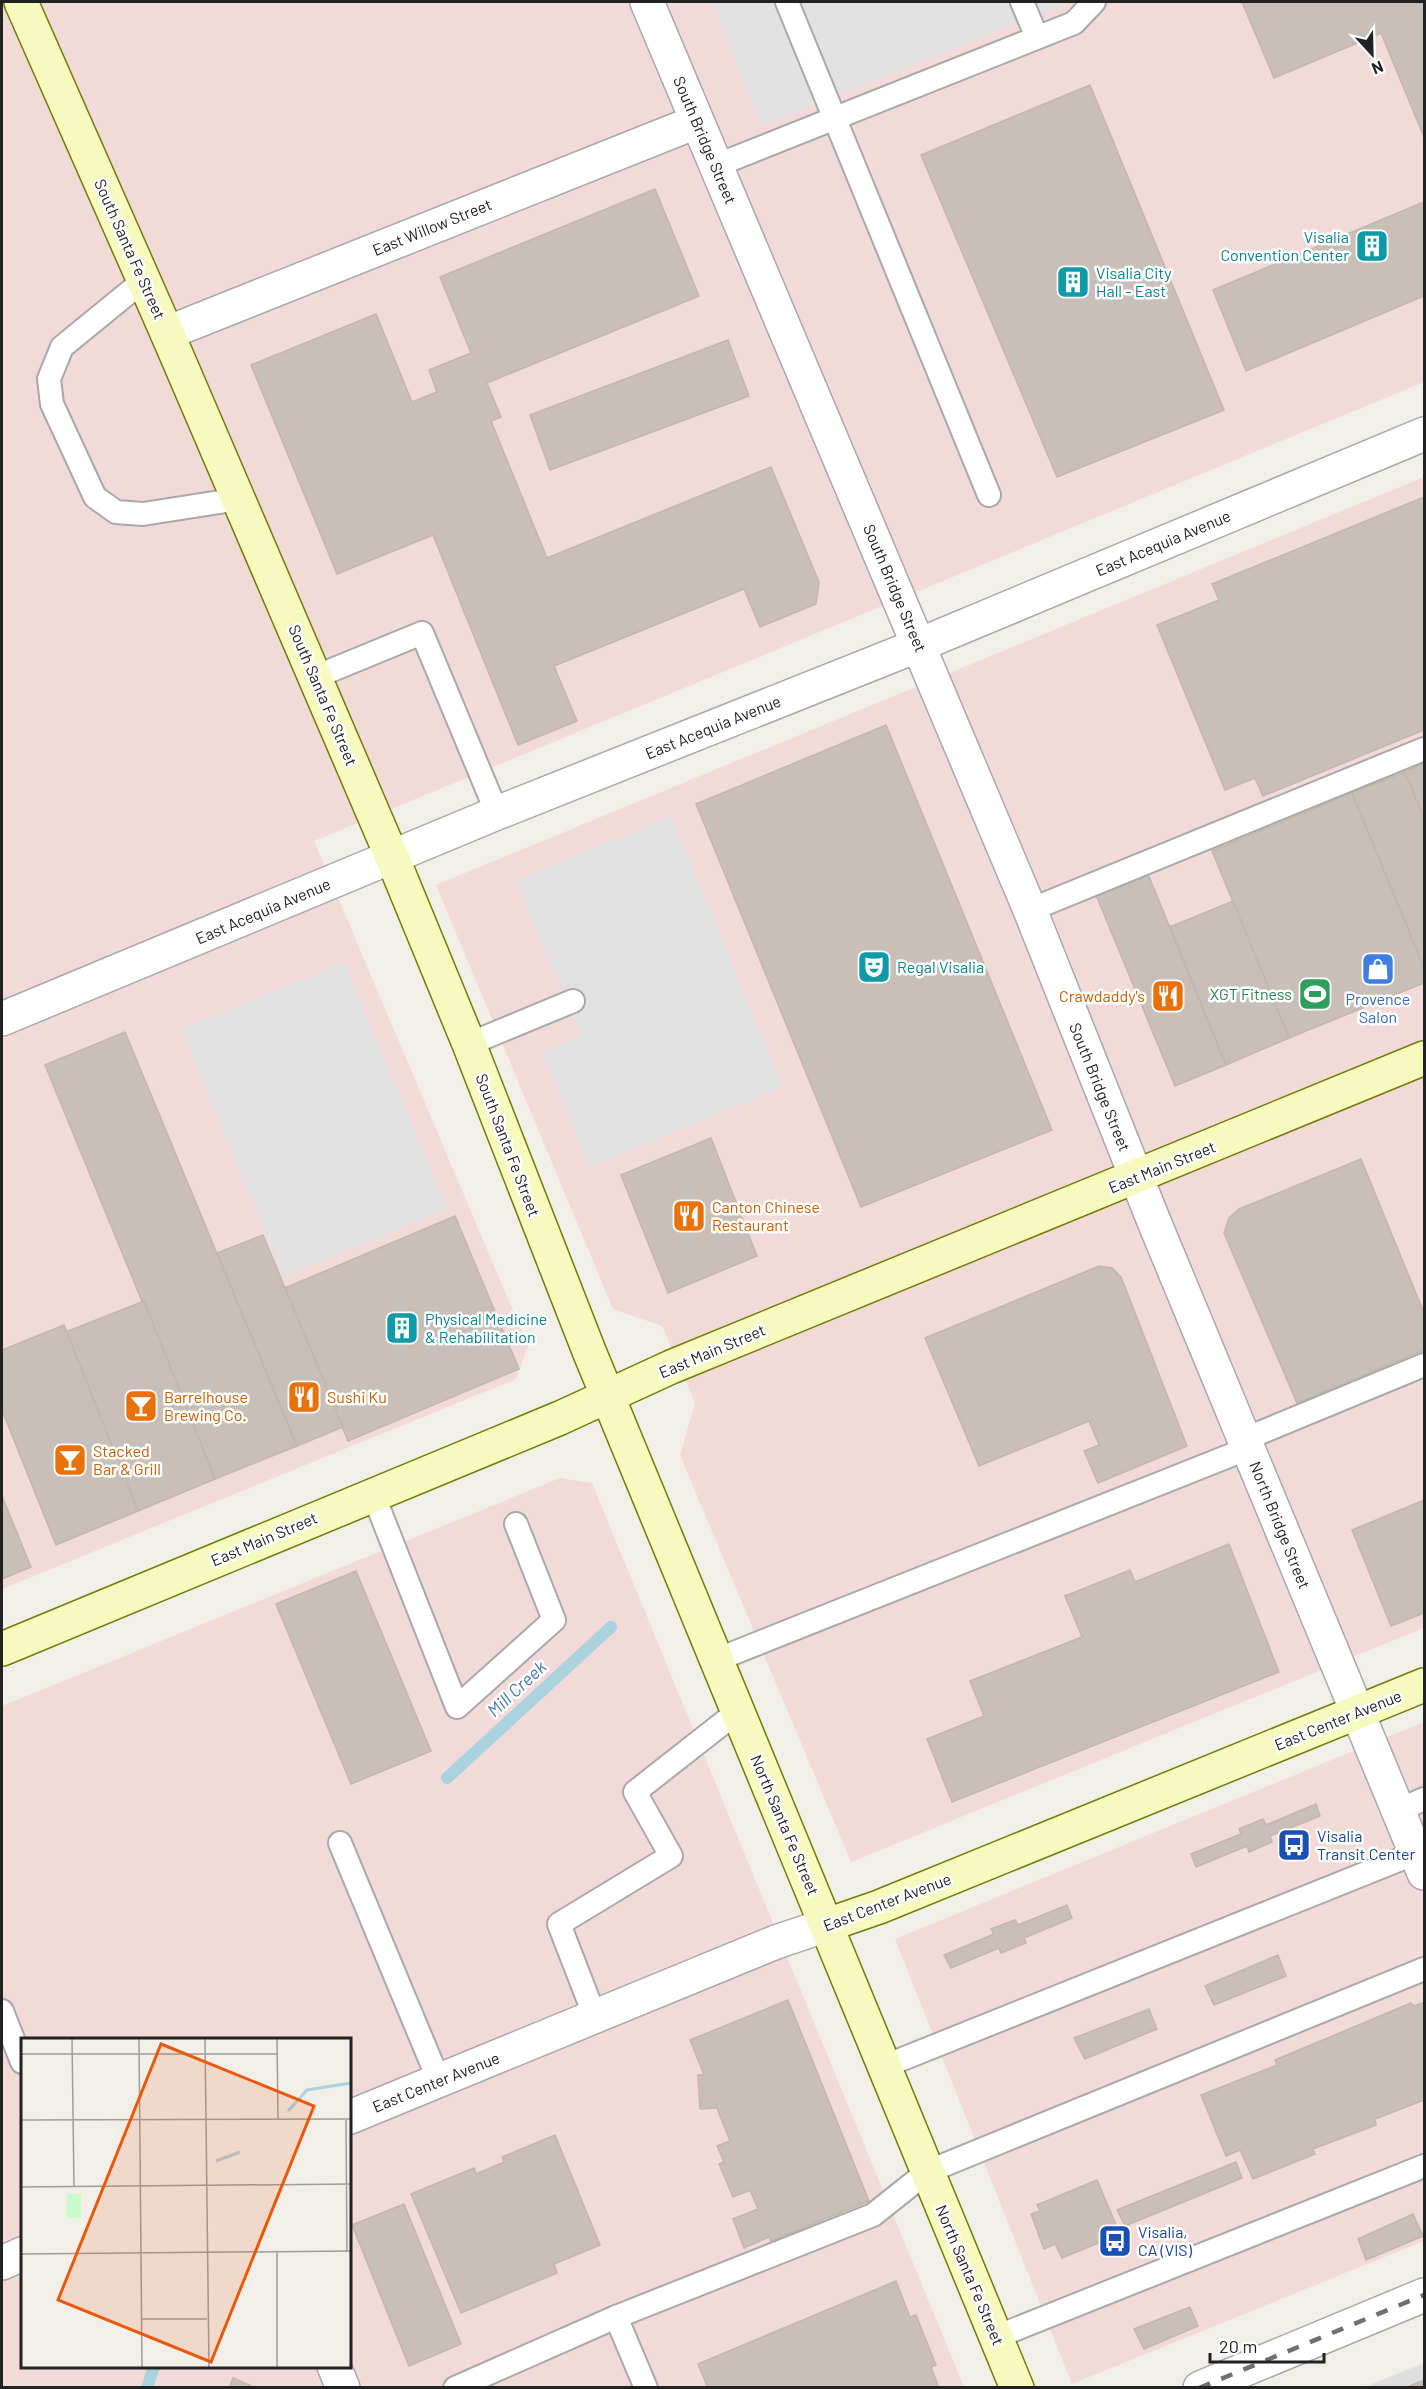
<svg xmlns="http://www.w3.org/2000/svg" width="1426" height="2389" font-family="Barlow,sans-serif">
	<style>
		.residential { fill: #e0dfdf }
		.commercial { fill: #f2dad9; fill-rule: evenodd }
		.parking { fill: #e2e2e2 }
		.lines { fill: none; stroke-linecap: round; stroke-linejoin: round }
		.stream { stroke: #aad3df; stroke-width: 12 }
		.building { fill: #c7bfb8; stroke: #c4b6ab; stroke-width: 1.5 }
		.lane-casing { stroke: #a9a9a9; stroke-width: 26 }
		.street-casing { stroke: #a9a9a9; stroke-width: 36 }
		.secondary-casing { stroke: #707d05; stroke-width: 36 }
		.lane { stroke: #fff; stroke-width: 22 }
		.street { stroke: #fff; stroke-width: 33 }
		.secondary { stroke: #f7fabf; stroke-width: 33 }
		.rail { stroke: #707070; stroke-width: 4.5; stroke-dasharray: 12 12; stroke-linecap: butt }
		.labels { text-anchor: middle; stroke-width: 5; stroke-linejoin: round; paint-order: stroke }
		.street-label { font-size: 16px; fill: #222; stroke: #fff }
		.culture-label { font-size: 16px; fill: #0d838f; stroke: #fff; text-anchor: start }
		.leisure-label { font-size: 16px; fill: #27864d; stroke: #fff; text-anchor: end }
		.food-label { font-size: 16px; fill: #c56008; stroke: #fff; text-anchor: start }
		.shop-label { font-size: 16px; fill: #366cbe; stroke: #fff }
		.transit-label { font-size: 16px; fill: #164399; stroke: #fff; text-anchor: start }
		.water-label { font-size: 18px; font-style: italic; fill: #4a7aab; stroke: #fff }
		.inset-river { fill: none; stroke: #aad3df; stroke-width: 3 }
		.inset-road { fill: none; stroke: #9f9d99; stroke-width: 1.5 }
		.view { fill: #e8590c; fill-opacity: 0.15; stroke: #e8590c; stroke-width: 3 }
		.inset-edge { fill: none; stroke: #222; stroke-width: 3 }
	</style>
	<rect width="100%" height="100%" fill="#f2efe9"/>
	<polygon class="residential" points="1424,2363 1424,2387 1364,2387"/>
	<g class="commercial">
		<polygon points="2,2 1424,2 1424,382 314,841 528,1346 516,1379 2,1589"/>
		<polygon points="1424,477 1424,1628 851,1862 680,1455 695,1403 662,1326 613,1309 436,885"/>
		<path d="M560,1478L592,1483L964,2387L2,2388V1706ZM22,2040H350V2366H22Z"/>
		<polygon points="1424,1722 1424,2241 1072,2384 895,1939"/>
	</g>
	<g class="parking">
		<polygon points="712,2 1069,2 762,126"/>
		<polygon points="671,816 783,1087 590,1167 542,1052 581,1035 516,880"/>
		<polygon points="344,962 447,1209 284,1277 182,1029"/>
	</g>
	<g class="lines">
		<g class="stream">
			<polyline points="447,1778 611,1627"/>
			<polyline points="147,2388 154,2366"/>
		</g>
	</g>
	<g class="building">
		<polygon points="1242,2 1424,2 1424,137 1381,33 1274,78"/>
		<polygon points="1090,85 1224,410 1057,477 921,155"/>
		<polygon points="655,189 699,296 487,383 501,417 491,421 547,558 771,467 819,582 816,604 760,627 744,589 554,666 577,721 518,745 433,535 337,574 251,365 376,314 412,402 437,392 429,370 471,353 440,277"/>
		<polygon points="1424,202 1424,296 1246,371 1213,290"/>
		<polygon points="728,340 749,396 550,470 530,415"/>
		<polygon points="1424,497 1424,730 1263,796 1255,778 1225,790 1157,625 1219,600 1212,584"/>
		<polygon points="886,725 1052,1130 861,1207 696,804"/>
		<polygon points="1424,763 1424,819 1405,772"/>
		<polygon points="1405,772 1424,819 1424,968 1352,793"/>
		<polygon points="1352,793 1424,968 1424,983 1289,1038 1212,851"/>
		<polygon points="1148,874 1226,1065 1175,1086 1096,895"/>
		<polygon points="1233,901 1289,1038 1226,1065 1170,927"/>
		<polygon points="125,1032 297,1446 215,1479 45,1065"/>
		<polygon points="711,1138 757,1256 668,1293 621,1175"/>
		<polygon points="1361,1159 1424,1313 1424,1350 1297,1403 1224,1233 1229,1218 1239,1209"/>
		<polygon points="455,1216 519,1369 348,1441 285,1288"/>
		<polygon points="263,1235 343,1427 297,1446 217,1253"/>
		<polygon points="1099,1266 1112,1268 1121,1277 1187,1446 1098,1483 1084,1451 1099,1445 1089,1421 979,1466 925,1338"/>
		<polygon points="144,1301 215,1479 138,1511 66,1332"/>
		<polygon points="64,1325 138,1511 56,1545 2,1410 2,1350"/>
		<polygon points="2,1496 31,1567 2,1579"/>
		<polygon points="1424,1500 1424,1613 1391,1626 1352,1530"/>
		<polygon points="1229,1544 1279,1672 952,1802 927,1739 984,1716 970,1681 1082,1637 1065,1596 1130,1570 1135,1582"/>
		<polygon points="356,1571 431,1751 351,1784 276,1604"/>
		<polygon points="1316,1804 1320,1816 1270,1836 1272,1842 1249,1852 1247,1846 1196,1867 1191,1854 1241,1834 1239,1829 1263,1819 1266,1825"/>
		<polygon points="1067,1905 1072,1918 1024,1938 1026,1943 1001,1953 999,1948 951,1968 944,1955 994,1934 991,1929 1015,1920 1018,1925"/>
		<polygon points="1278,1955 1286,1976 1214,2005 1205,1986"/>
		<polygon points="788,2000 869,2201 771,2241 769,2237 744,2248 733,2219 758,2209 750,2190 733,2197 719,2164 724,2162 717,2146 730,2141 717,2108 700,2109 698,2075 704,2075 690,2040"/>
		<polygon points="1411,2003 1414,2006 1422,2003 1424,2009 1424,2100 1375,2119 1376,2125 1313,2149 1315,2154 1253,2179 1240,2150 1226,2156 1201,2095 1277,2065 1275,2060"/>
		<polygon points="1149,2009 1157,2029 1085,2059 1074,2038"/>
		<polygon points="555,2135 600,2245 554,2264 557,2273 461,2313 411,2194 474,2168 476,2174 504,2162 502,2157"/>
		<polygon points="1236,2162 1242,2178 1125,2226 1117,2210"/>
		<polygon points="1097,2180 1120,2234 1062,2258 1055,2244 1044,2249 1031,2214 1040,2211 1037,2205"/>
		<polygon points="404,2204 461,2344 409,2366 352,2225"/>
		<polygon points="1413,2214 1423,2236 1366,2260 1358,2239"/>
		<polygon points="896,2281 910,2317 916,2315 936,2365 931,2367 939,2388 708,2388 698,2364"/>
		<polygon points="1190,2307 1198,2326 1144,2349 1134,2329"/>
		<polygon points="233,2378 256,2388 229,2388"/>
		<polygon points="1424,2380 1424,2388 1405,2388"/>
	</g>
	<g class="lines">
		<defs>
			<g id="lane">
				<polyline points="787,2 989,495"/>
				<polyline points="1022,2 1037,37"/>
				<polyline points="715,166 1074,23 1094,2"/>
				<polyline points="144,280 62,347 49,379 52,404 95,497 116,512 143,514 239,499"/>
				<polyline points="315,677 422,633 497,813"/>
				<polyline points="1030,910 1424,749"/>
				<polyline points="469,1044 573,1001"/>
				<polyline points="1245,1439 1424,1365"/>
				<polyline points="373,1494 457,1707 554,1620 516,1524"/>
				<polyline points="716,1660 1249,1448"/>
				<polyline points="1399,1810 1424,1799"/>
				<polyline points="340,1843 439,2081"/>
				<polyline points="2,2011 22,2062"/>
				<polyline points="595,2017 559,1924 671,1856 635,1792 737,1712"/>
				<polyline points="885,2066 1416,1853"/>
				<polyline points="616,2317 646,2388"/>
				<polyline points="996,2337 1424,2166"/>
				<polyline points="455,2388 616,2317 873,2215 927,2172 1424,1969"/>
			</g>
			<g id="street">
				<polyline points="647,2 1030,910 1153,1219 1424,1873"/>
				<polyline points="167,333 696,122"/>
				<polyline points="2,1019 497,813 919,645 1424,434"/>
				<polyline points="350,2117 776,1942 827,1925"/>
				<polyline points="2,2263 22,2254"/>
				<polyline points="334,2366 343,2388"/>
				<polyline points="1200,2388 1424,2295"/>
			</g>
			<g id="secondary">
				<polyline points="21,2 167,333 392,857 469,1044 589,1351 1017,2388"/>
				<polyline points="2,1649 560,1418 671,1367 1424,1058"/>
				<polyline points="827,1925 879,1907 1424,1685"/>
			</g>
		</defs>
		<use href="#lane" class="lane-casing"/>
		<use href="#street" class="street-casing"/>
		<use href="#secondary" class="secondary-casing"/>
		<use href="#lane" class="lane"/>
		<use href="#street" class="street"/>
		<use href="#secondary" class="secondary"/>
		<polyline class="rail" points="1199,2388 1424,2295"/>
	</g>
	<defs>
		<symbol id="building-square" viewBox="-11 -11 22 22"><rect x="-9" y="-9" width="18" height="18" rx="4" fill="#0f9aa8" stroke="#fff"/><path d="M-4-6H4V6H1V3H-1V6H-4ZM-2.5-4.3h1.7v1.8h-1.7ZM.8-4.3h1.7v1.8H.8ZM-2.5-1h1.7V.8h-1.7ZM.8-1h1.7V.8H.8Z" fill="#fff"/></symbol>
		<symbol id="theatre-square" viewBox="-11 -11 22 22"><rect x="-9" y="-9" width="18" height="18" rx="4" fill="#0f9aa8" stroke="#fff"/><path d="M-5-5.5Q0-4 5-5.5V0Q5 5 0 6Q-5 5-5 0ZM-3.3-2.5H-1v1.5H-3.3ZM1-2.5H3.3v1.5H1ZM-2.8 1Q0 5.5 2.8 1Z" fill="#fff"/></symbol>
		<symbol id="shop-square" viewBox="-11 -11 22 22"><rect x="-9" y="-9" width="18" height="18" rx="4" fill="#3f7fe0" stroke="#fff"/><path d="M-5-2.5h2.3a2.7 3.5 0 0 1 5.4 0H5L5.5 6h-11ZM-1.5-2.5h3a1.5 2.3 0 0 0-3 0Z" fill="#fff"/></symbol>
		<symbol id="stadium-square" viewBox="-11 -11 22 22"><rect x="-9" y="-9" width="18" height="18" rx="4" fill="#2e9e5b" stroke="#fff"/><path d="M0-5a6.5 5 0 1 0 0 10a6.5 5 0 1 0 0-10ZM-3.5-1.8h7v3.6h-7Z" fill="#fff"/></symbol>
		<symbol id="restaurant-square" viewBox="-11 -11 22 22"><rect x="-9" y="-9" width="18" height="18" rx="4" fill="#e8710a" stroke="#fff"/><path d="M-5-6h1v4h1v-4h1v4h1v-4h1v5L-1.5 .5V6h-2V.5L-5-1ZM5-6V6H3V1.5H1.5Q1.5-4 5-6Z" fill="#fff"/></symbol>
		<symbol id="bar-square" viewBox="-11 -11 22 22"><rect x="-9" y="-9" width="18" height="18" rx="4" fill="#e8710a" stroke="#fff"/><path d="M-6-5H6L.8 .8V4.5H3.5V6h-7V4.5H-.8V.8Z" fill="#fff"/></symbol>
		<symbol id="bus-square" viewBox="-11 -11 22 22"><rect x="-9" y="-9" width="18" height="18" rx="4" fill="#1a4fb4" stroke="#fff"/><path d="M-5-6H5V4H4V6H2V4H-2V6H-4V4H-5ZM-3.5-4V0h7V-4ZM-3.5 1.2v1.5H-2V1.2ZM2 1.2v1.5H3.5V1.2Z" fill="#fff"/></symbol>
	</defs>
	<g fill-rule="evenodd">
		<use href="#building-square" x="1353" y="227" width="38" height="38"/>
		<use href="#building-square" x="1054" y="263" width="38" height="38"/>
		<use href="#theatre-square" x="855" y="948" width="38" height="38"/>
		<use href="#shop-square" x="1359" y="950" width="38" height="38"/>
		<use href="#stadium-square" x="1296" y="975" width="38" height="38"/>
		<use href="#restaurant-square" x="1149" y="977" width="38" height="38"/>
		<use href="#restaurant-square" x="670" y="1197" width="38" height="38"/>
		<use href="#building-square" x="383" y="1309" width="38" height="38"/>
		<use href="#restaurant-square" x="285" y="1378" width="38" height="38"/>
		<use href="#bar-square" x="122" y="1387" width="38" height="38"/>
		<use href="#bar-square" x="51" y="1441" width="38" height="38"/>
		<use href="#bus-square" x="1275" y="1826" width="38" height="38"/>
		<use href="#bus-square" x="1096" y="2222" width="38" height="38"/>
	</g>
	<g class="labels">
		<g class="street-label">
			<text transform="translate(705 140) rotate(67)" y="6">South Bridge Street</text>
			<text transform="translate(432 227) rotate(-22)" y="6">East Willow Street</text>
			<text transform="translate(130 249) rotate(66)" y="6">South Santa Fe Street</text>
			<text transform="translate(1163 543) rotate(-23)" y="6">East Acequia Avenue</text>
			<text transform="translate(895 588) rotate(67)" y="6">South Bridge Street</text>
			<text transform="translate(323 695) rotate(67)" y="6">South Santa Fe Street</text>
			<text transform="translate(713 727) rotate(-22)" y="6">East Acequia Avenue</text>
			<text transform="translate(263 911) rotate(-23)" y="6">East Acequia Avenue</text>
			<text transform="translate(1100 1087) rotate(68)" y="6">South Bridge Street</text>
			<text transform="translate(508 1145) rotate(69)" y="6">South Santa Fe Street</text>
			<text transform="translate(1162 1167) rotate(-22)" y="6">East Main Street</text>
			<text transform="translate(712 1351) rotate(-23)" y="6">East Main Street</text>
			<text transform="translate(1280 1525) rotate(68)" y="6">North Bridge Street</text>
			<text transform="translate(264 1539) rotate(-23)" y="6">East Main Street</text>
			<text transform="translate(1338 1720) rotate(-22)" y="6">East Center Avenue</text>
			<text transform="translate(785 1825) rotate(67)" y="6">North Santa Fe Street</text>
			<text transform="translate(887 1902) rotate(-21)" y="6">East Center Avenue</text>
			<text transform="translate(436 2082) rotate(-22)" y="6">East Center Avenue</text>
			<text transform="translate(970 2275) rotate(67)" y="6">North Santa Fe Street</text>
		</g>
		<g class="culture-label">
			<text x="1349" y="243" text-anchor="end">Visalia<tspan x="1349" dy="18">Convention Center</tspan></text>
			<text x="1096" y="279">Visalia City<tspan x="1096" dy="18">Hall - East</tspan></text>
			<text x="897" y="973">Regal Visalia</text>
			<text x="425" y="1325">Physical Medicine<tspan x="425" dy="18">&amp; Rehabilitation</tspan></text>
		</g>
		<g class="leisure-label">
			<text x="1292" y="1000">XGT Fitness</text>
		</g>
		<g class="food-label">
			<text x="1145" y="1002" text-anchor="end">Crawdaddy's</text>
			<text x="712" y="1213">Canton Chinese<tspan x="712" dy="18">Restaurant</tspan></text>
			<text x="164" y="1403">Barrelhouse<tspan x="164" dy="18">Brewing Co.</tspan></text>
			<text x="327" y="1403">Sushi Ku</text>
			<text x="93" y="1457">Stacked<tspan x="93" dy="18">Bar &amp; Grill</tspan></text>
		</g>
		<g class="shop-label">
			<text x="1378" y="1005">Provence<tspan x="1378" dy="18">Salon</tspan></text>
		</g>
		<g class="transit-label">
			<text x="1317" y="1842">Visalia<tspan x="1317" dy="18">Transit Center</tspan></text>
			<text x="1138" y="2238">Visalia,<tspan x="1138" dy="18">CA (VIS)</tspan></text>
		</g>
		<g class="water-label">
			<text transform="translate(517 1689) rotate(-43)" y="6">Mill Creek</text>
		</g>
	</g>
	<g transform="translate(21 2038)">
		<rect width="330" height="330" fill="#f2efe9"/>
		<path d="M46,156H60V180H46Z" fill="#c8facc"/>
		<path class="inset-river" d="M267,73L286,52L330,45M195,123L219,114"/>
		<path class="inset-road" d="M51,1L53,149M118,1L121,329M184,1L188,329M256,1L257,82M0,16H256M325,81L326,213M0,82L330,81M0,149L330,146M256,214V329M0,216L330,213M120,281H186"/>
		<path class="view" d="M140,6L293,68L190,324L37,262Z"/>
		<rect width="330" height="330" class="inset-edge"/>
	</g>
	<rect width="1426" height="2389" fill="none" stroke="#222222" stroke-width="6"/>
	<g transform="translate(1372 54) rotate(158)" stroke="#ffffff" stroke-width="4.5" paint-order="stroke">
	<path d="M0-4.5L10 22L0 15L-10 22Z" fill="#222222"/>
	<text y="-9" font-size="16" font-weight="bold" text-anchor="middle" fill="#222222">N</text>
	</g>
	<path d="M1210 2353v9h114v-9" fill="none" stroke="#222222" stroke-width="3"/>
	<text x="1219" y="2353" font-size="18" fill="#222222" stroke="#ffffff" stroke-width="4.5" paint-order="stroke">20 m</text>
</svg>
